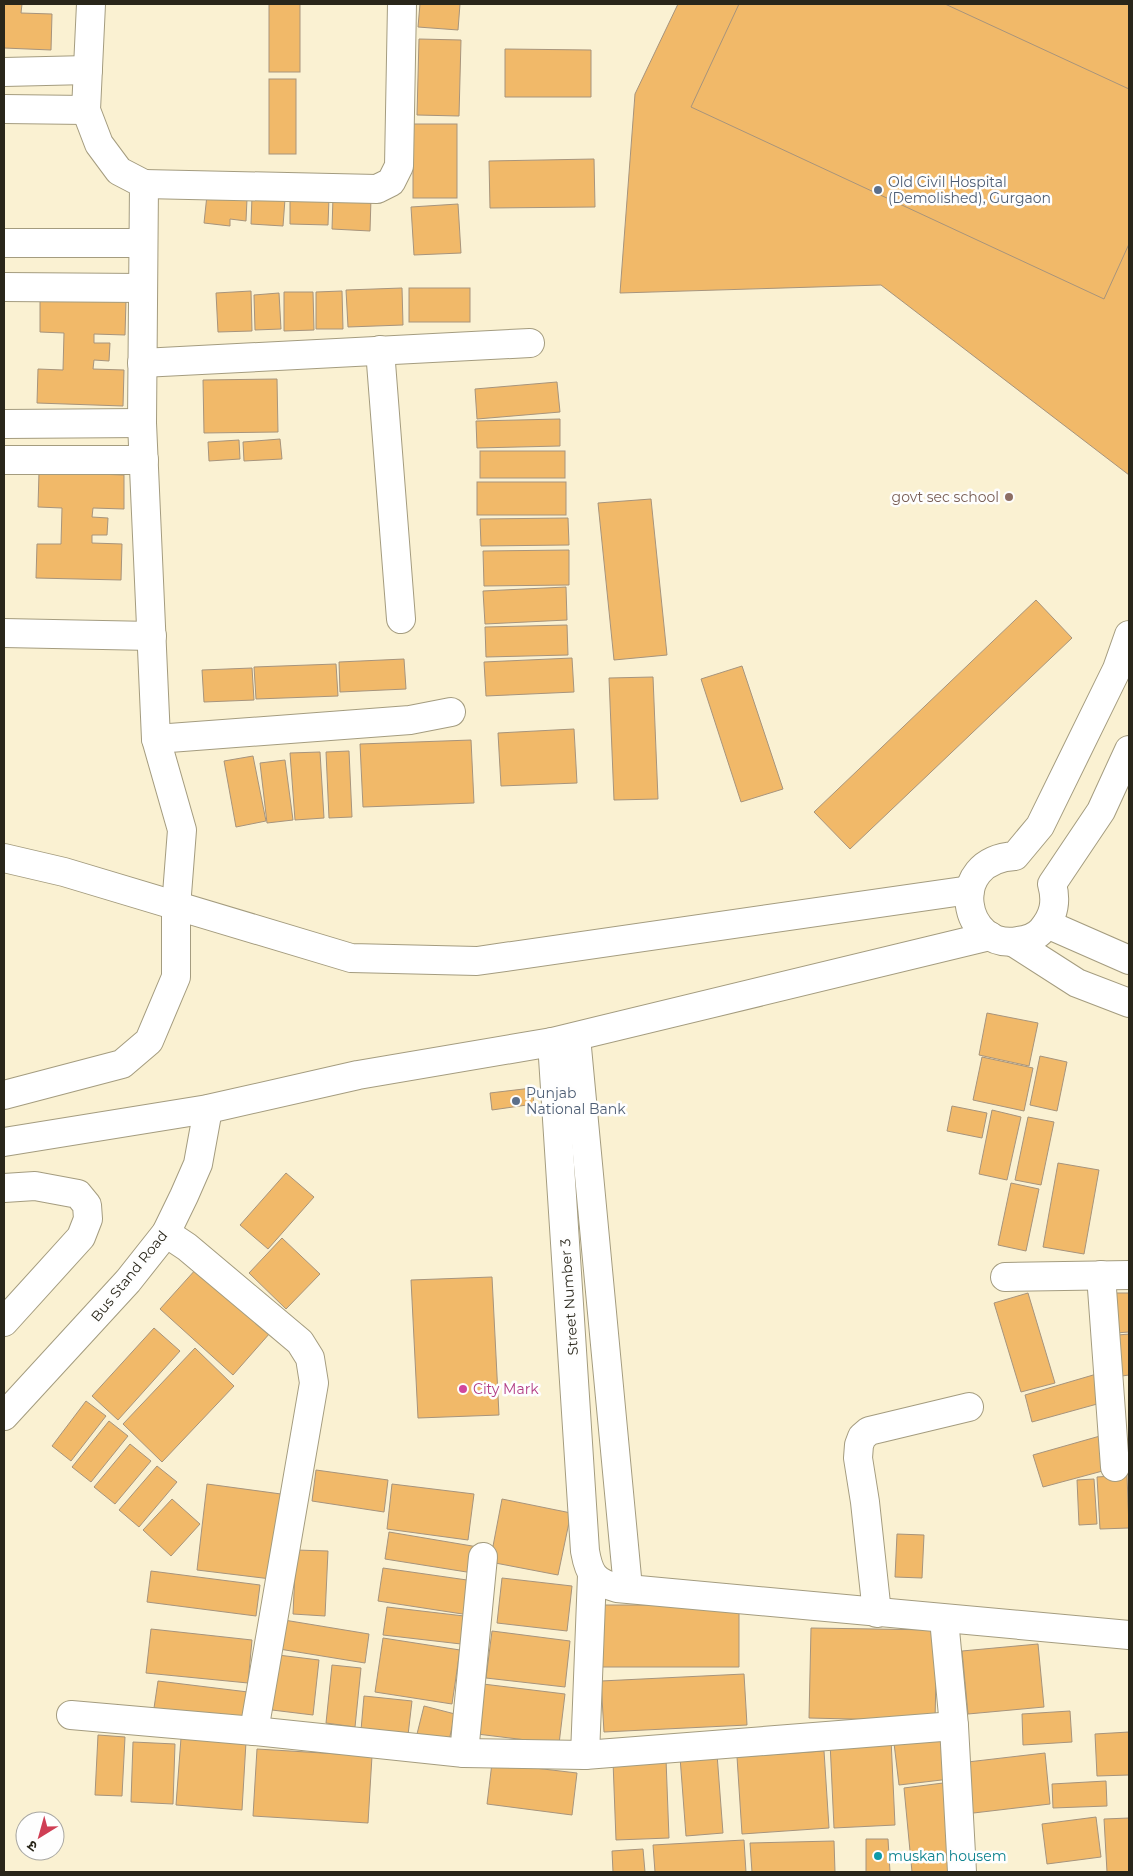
<svg xmlns="http://www.w3.org/2000/svg" width="1133" height="1876" font-family="Montserrat,'Noto Sans Devanagari',sans-serif">
	<style>
		.building { fill: #f1b969; stroke: #a7947c }
		.lines { fill: none; stroke-linecap: round; stroke-linejoin: round }
		.minor-casing { stroke: #a49c7f; stroke-width: 30 }
		.tertiary-casing { stroke: #a49c7f; stroke-width: 30 }
		.secondary-casing { stroke: #a49c7f; stroke-width: 30 }
		.minor { stroke: #fff; stroke-width: 28 }
		.tertiary { stroke: #fff; stroke-width: 28 }
		.secondary { stroke: #fff; stroke-width: 28 }
		.service-dot { fill: #5c6f8a; stroke: #fefefe; stroke-width: 2 }
		.education-dot { fill: #8d6e63; stroke: #fefefe; stroke-width: 2 }
		.hotel-dot { fill: #d1479c; stroke: #fefefe; stroke-width: 2 }
		.culture-dot { fill: #0f9aa8; stroke: #fefefe; stroke-width: 2 }
		.labels { text-anchor: middle; stroke-width: 5; stroke-linejoin: round; paint-order: stroke }
		.service-label { font-size: 14px; fill: #4e5e75; stroke: #fefefe; text-anchor: start }
		.education-label { font-size: 14px; fill: #785e54; stroke: #fefefe; text-anchor: end }
		.street-label { font-size: 14px; fill: #29261a; stroke: #fefefe }
		.hotel-label { font-size: 14px; fill: #b23c85; stroke: #fefefe; text-anchor: start }
		.culture-label { font-size: 14px; fill: #0d838f; stroke: #fefefe; text-anchor: start }
	</style>
	<rect width="100%" height="100%" fill="#faf1d2"/>
	<g class="building">
		<polygon points="4,4 37,4 22,4 21,13 52,14 51,50 4,48"/>
		<rect x="269" y="4" width="31" height="68"/>
		<polygon points="420,4 460,4 458,30 418,27"/>
		<polygon points="678,4 1129,4 1129,475 881,285 620,293 635,94"/>
		<polygon points="739,4 945,4 1129,89 1129,244 1104,299 691,107"/>
		<polygon points="419,39 461,40 459,116 417,115"/>
		<polygon points="505,49 591,50 591,97 505,97"/>
		<rect x="269" y="79" width="27" height="75"/>
		<rect x="413" y="124" width="44" height="74"/>
		<polygon points="594,159 595,207 490,208 489,161"/>
		<polygon points="207,195 247,199 246,221 230,219 230,226 204,223"/>
		<polygon points="252,197 285,199 283,226 251,224"/>
		<polygon points="290,197 329,198 328,225 290,224"/>
		<polygon points="333,197 371,198 370,231 332,229"/>
		<polygon points="458,204 461,253 414,255 411,207"/>
		<polygon points="402,288 403,325 348,327 346,290"/>
		<rect x="409" y="288" width="61" height="34"/>
		<polygon points="251,291 252,331 218,332 216,293"/>
		<polygon points="342,291 343,329 316,329 316,292"/>
		<polygon points="284,292 313,292 314,330 284,331"/>
		<polygon points="279,293 281,329 255,330 254,295"/>
		<polygon points="40,298 126,300 125,335 94,334 94,343 110,343 109,361 94,360 93,369 124,370 123,406 37,403 38,369 63,370 64,333 40,332"/>
		<polygon points="277,379 278,432 204,433 203,380"/>
		<polygon points="557,382 560,412 477,419 475,389"/>
		<polygon points="560,419 560,446 477,448 476,421"/>
		<polygon points="280,439 282,459 244,461 243,442"/>
		<polygon points="239,440 240,459 209,461 208,442"/>
		<rect x="480" y="451" width="85" height="27"/>
		<polygon points="39,472 124,475 124,509 93,508 92,517 108,518 107,535 92,535 92,543 122,544 121,580 36,578 37,544 61,544 62,508 38,507"/>
		<rect x="477" y="482" width="89" height="33"/>
		<polygon points="651,499 667,655 614,660 598,503"/>
		<polygon points="568,518 569,545 481,546 480,519"/>
		<polygon points="569,550 569,585 484,586 483,551"/>
		<polygon points="566,587 567,620 485,624 483,591"/>
		<polygon points="1036,600 1072,638 850,849 814,812"/>
		<polygon points="567,625 568,655 486,657 485,627"/>
		<polygon points="572,658 574,692 486,696 484,662"/>
		<polygon points="404,659 406,689 340,692 339,662"/>
		<polygon points="336,664 338,696 256,699 254,667"/>
		<polygon points="742,666 783,789 741,802 701,679"/>
		<polygon points="252,668 254,700 204,702 202,670"/>
		<polygon points="653,677 658,799 614,800 609,678"/>
		<polygon points="574,729 577,783 501,786 498,733"/>
		<polygon points="471,740 474,803 363,807 360,744"/>
		<polygon points="349,751 352,817 329,818 326,752"/>
		<polygon points="320,752 324,818 295,820 290,753"/>
		<polygon points="253,756 266,821 236,827 224,761"/>
		<polygon points="285,760 293,820 267,823 260,763"/>
		<polygon points="987,1013 1038,1023 1029,1066 979,1055"/>
		<polygon points="1040,1056 1067,1062 1057,1111 1030,1105"/>
		<polygon points="982,1057 1033,1068 1024,1111 973,1100"/>
		<polygon points="532,1088 534,1104 492,1110 490,1093"/>
		<polygon points="952,1106 987,1113 982,1138 947,1131"/>
		<polygon points="992,1110 1021,1117 1007,1180 979,1174"/>
		<polygon points="1028,1117 1054,1122 1041,1185 1015,1180"/>
		<polygon points="1058,1163 1099,1170 1084,1254 1043,1247"/>
		<polygon points="286,1173 314,1197 268,1249 240,1225"/>
		<polygon points="1011,1183 1039,1189 1026,1251 998,1245"/>
		<polygon points="282,1238 320,1274 286,1309 249,1273"/>
		<polygon points="197,1268 270,1333 233,1375 160,1309"/>
		<polygon points="492,1277 499,1415 418,1418 411,1280"/>
		<polygon points="1028,1293 1055,1383 1021,1392 994,1303"/>
		<polygon points="1111,1293 1129,1293 1129,1332 1115,1333"/>
		<polygon points="154,1328 180,1351 118,1420 92,1396"/>
		<polygon points="1129,1334 1129,1375 1122,1376 1118,1335"/>
		<polygon points="195,1348 234,1386 162,1462 123,1424"/>
		<polygon points="1100,1373 1108,1401 1032,1422 1025,1395"/>
		<polygon points="86,1401 106,1416 71,1461 52,1446"/>
		<polygon points="109,1421 128,1436 91,1482 72,1467"/>
		<polygon points="1100,1436 1110,1469 1043,1487 1033,1455"/>
		<polygon points="130,1444 151,1461 115,1504 94,1487"/>
		<polygon points="157,1466 177,1482 139,1527 119,1510"/>
		<polygon points="316,1470 388,1480 384,1512 312,1501"/>
		<polygon points="1127,1475 1129,1528 1100,1529 1097,1477"/>
		<polygon points="1094,1479 1097,1524 1079,1525 1077,1480"/>
		<polygon points="207,1484 281,1494 271,1579 197,1570"/>
		<polygon points="392,1484 474,1494 468,1540 387,1529"/>
		<polygon points="172,1499 200,1524 171,1556 143,1530"/>
		<polygon points="502,1499 571,1513 558,1575 490,1562"/>
		<polygon points="389,1532 478,1547 473,1573 385,1559"/>
		<polygon points="897,1534 924,1535 922,1578 895,1577"/>
		<polygon points="296,1550 328,1551 325,1616 293,1614"/>
		<polygon points="383,1568 474,1581 469,1615 378,1601"/>
		<polygon points="151,1571 260,1585 256,1616 147,1602"/>
		<polygon points="502,1578 572,1586 567,1631 497,1623"/>
		<polygon points="601,1605 739,1605 739,1667 602,1667"/>
		<polygon points="387,1607 464,1616 461,1644 383,1635"/>
		<polygon points="278,1619 369,1634 365,1663 273,1648"/>
		<polygon points="811,1628 937,1630 935,1721 809,1718"/>
		<polygon points="151,1629 252,1640 248,1683 146,1673"/>
		<polygon points="492,1631 570,1641 565,1687 486,1678"/>
		<polygon points="383,1638 460,1650 452,1704 375,1692"/>
		<polygon points="1038,1644 1044,1707 968,1714 962,1651"/>
		<polygon points="278,1655 319,1660 313,1715 272,1710"/>
		<polygon points="332,1665 361,1668 355,1727 326,1723"/>
		<polygon points="744,1674 747,1725 604,1732 601,1681"/>
		<polygon points="158,1681 248,1692 245,1720 154,1708"/>
		<polygon points="483,1684 565,1694 559,1744 477,1734"/>
		<polygon points="364,1696 412,1701 408,1735 361,1730"/>
		<polygon points="424,1706 455,1714 448,1745 416,1738"/>
		<polygon points="1070,1711 1072,1742 1023,1745 1022,1714"/>
		<polygon points="1129,1732 1129,1775 1097,1776 1095,1734"/>
		<polygon points="98,1735 125,1737 122,1796 95,1795"/>
		<polygon points="945,1736 950,1779 899,1785 894,1743"/>
		<polygon points="181,1738 246,1742 242,1810 176,1805"/>
		<polygon points="891,1739 895,1825 834,1828 830,1742"/>
		<polygon points="133,1742 175,1744 173,1804 131,1802"/>
		<polygon points="257,1749 372,1756 368,1823 253,1816"/>
		<polygon points="824,1751 829,1828 742,1834 737,1757"/>
		<polygon points="1045,1753 1050,1804 965,1814 959,1763"/>
		<polygon points="717,1754 723,1833 686,1836 680,1757"/>
		<polygon points="666,1759 669,1838 616,1840 613,1761"/>
		<polygon points="492,1763 577,1773 572,1815 487,1804"/>
		<polygon points="1106,1781 1107,1806 1053,1808 1052,1784"/>
		<polygon points="943,1783 952,1872 912,1872 904,1788"/>
		<polygon points="1096,1817 1101,1857 1047,1864 1042,1824"/>
		<polygon points="1129,1818 1129,1872 1107,1872 1104,1819"/>
		<polygon points="866,1839 888,1839 890,1872 866,1872"/>
		<polygon points="744,1840 746,1872 655,1872 653,1845"/>
		<polygon points="834,1841 835,1872 752,1872 750,1843"/>
		<polygon points="643,1849 645,1872 613,1872 612,1851"/>
	</g>
	<g class="lines">
		<defs>
			<g id="minor">
				<polyline points="91,4 86,110 99,144 119,171 144,184 142,423 156,739 182,830 176,907"/>
				<polyline points="4,72 88,70"/>
				<polyline points="4,109 86,110"/>
				<polyline points="144,184 377,189 391,182 399,166 402,4"/>
				<polyline points="4,243 143,243"/>
				<polyline points="4,287 143,288"/>
				<polyline points="380,350 401,619"/>
				<polyline points="142,363 530,343"/>
				<polyline points="4,424 142,423"/>
				<polyline points="4,460 144,460"/>
				<polyline points="4,633 152,636"/>
				<polyline points="156,739 410,720 451,712"/>
				<polyline points="576,1037 628,1588"/>
				<path d="M552,1042L585,1551C589,1574 594,1582 617,1588L1129,1635"/>
				<polyline points="166,1233 187,1247 300,1342 310,1358 314,1383 254,1731"/>
				<polyline points="1101,1275 1115,1467"/>
				<polyline points="1005,1277 1129,1275"/>
				<polyline points="877,1613 865,1502 858,1458 859,1445 862,1437 869,1431 969,1407"/>
				<polyline points="944,1619 954,1726 962,1872"/>
				<polyline points="71,1715 254,1731 464,1753 585,1755 954,1726"/>
				<polyline points="464,1753 483,1557"/>
				<polyline points="585,1755 592,1575"/>
			</g>
			<g id="tertiary">
				<polyline points="4,1188 35,1186 78,1194 87,1205 88,1219 81,1237 4,1322"/>
				<polyline points="4,1416 128,1281 166,1233 184,1196 198,1164 208,1109"/>
			</g>
			<g id="secondary">
				<path d="M1129,635L1117,669L1040,826L1015,856C945,860 963,951 1018,941C1027,940 1036,937 1042,930C1054,916 1057,902 1052,884L1101,811L1129,750"/>
				<polyline points="4,858 64,872 351,958 477,961 970,890"/>
				<polyline points="1047,924 1129,960"/>
				<polyline points="1013,942 1077,983 1129,1003"/>
				<polyline points="4,1095 122,1064 149,1041 176,977 176,907"/>
				<polyline points="4,1142 208,1109 358,1075 552,1042 990,936"/>
			</g>
		</defs>
		<use href="#minor" class="minor-casing"/>
		<use href="#tertiary" class="tertiary-casing"/>
		<use href="#secondary" class="secondary-casing"/>
		<use href="#minor" class="minor"/>
		<use href="#tertiary" class="tertiary"/>
		<use href="#secondary" class="secondary"/>
	</g>
	<g class="service-dot">
		<circle cx="878" cy="190" r="5"/>
		<circle cx="516" cy="1101" r="5"/>
	</g>
	<circle class="education-dot" cx="1009" cy="497" r="5"/>
	<circle class="hotel-dot" cx="463" cy="1389" r="5"/>
	<circle class="culture-dot" cx="878" cy="1856" r="5"/>
	<g class="labels">
		<g class="service-label">
			<text x="888" y="187">Old Civil Hospital<tspan x="888" dy="16">(Demolished), Gurgaon</tspan></text>
			<text x="526" y="1098">Punjab<tspan x="526" dy="16">National Bank</tspan></text>
		</g>
		<g class="education-label">
			<text x="999" y="502">govt sec school</text>
		</g>
		<g class="street-label">
			<text transform="translate(129 1276) rotate(-51)" y="5">Bus Stand Road</text>
			<text transform="translate(569 1297) rotate(-94)" y="5">Street Number 3</text>
		</g>
		<g class="hotel-label">
			<text x="473" y="1394">City Mark</text>
		</g>
		<g class="culture-label">
			<text x="888" y="1861">muskan housem</text>
		</g>
	</g>
	<rect width="1133" height="1876" fill="none" stroke="#29261a" stroke-width="10"/>
	<g transform="translate(40 1836) rotate(217)"><circle r="24" fill="#fefefe" stroke="#a9a8a3"/>
	<path d="M0-4L9 19L0 12L-9 19Z" fill="#cf3e54"/>
	<text y="-8" font-size="14" font-weight="bold" text-anchor="middle" fill="#29261a">उ</text>
	</g>
</svg>
